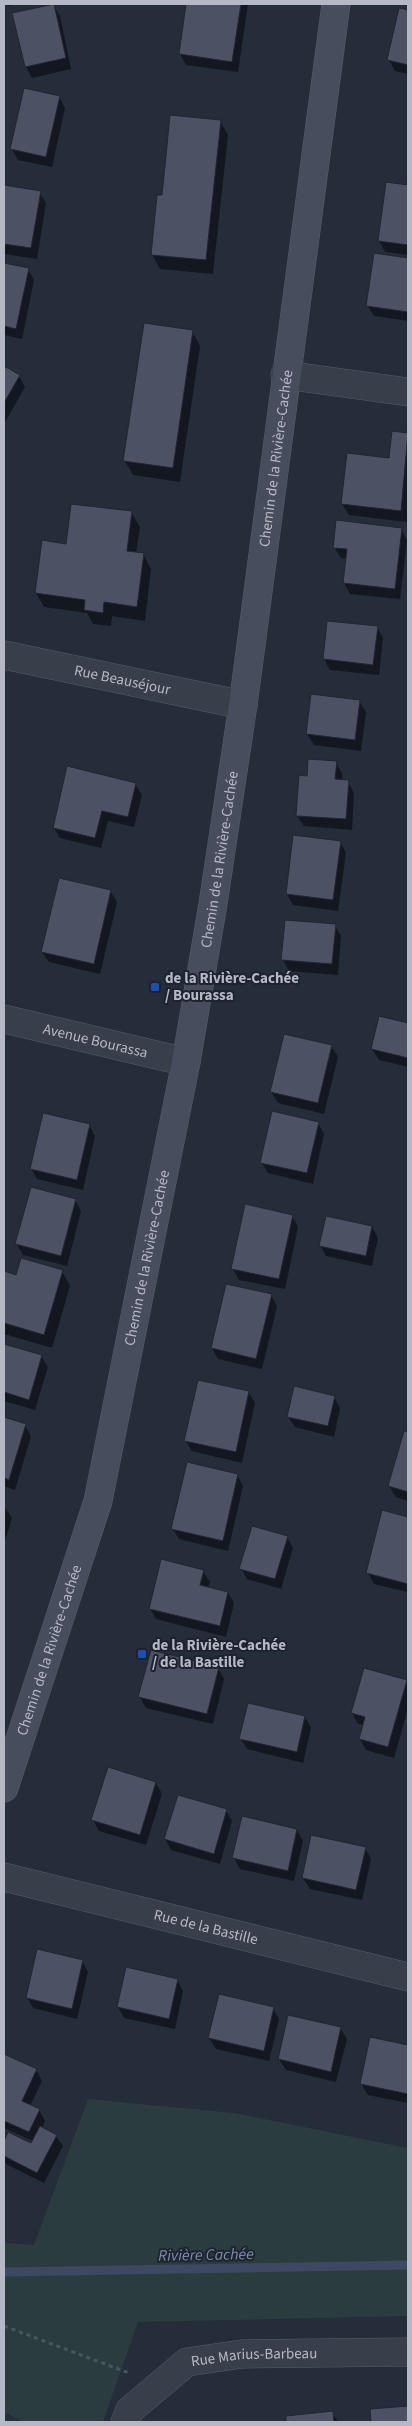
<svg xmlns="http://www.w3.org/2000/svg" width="412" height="2426" font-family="'Source Sans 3',sans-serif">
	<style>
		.green { fill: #2b3c3f }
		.shadow { fill: #0007 }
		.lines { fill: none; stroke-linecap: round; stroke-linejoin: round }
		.stream { stroke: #3d4862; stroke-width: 9 }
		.building { fill: #4c5263; stroke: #202531 }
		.street-casing { stroke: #575c68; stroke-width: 29 }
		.secondary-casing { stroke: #575c68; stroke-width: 29 }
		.path { stroke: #49575c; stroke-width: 3; stroke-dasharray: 4 4; stroke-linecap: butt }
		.street { stroke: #393e4b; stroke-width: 28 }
		.secondary { stroke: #474d5d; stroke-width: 28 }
		.transit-dot { fill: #1a4fb4; stroke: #1e232f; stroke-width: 2 }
		.labels { text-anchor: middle; stroke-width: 4; stroke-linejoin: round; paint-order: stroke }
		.street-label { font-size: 15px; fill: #b5b9c6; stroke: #1e232f }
		.poi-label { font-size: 15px; font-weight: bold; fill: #b5b9c6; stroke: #1e232f; text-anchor: start }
		.water-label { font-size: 16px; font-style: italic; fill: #7f8dab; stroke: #1e232f }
	</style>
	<rect width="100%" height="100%" fill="#252c3a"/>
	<polygon class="green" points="88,2099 234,2113 408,2148 408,2316 138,2322 103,2422 23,2422 4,2412 4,2243 34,2245"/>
	<g class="shadow">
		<polygon points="4,4 11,4 11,6 4,5"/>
		<polygon points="187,4 248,4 238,72 186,65 180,54"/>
		<polygon points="53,5 60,16 71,69 32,78 26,67 14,14"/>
		<polygon points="400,10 408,12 408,74 395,71 389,60"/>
		<polygon points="59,97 65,108 52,167 18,160 12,149"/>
		<polygon points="220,121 228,135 213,274 160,269 152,254"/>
		<polygon points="387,183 408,186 408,255 385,252 379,241"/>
		<polygon points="5,187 40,193 46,203 37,259 4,254"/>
		<polygon points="375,255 408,259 408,321 374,316 367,305"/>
		<polygon points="4,264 28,269 34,280 22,339 4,335"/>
		<polygon points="192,331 200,346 180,482 133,475 125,461"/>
		<polygon points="4,367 19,376 25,387 4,424"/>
		<polygon points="393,432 408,434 407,522 349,515 342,504 390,459"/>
		<polygon points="131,512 140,527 136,553 143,554 151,569 145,621 112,616 111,626 93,624 87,613 44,607 36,593 67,545"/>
		<polygon points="401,529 407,540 400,599 350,594 344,583 347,559 341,558 334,547"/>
		<polygon points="377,627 383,638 379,675 330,670 324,659"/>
		<polygon points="359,701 366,712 361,751 314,745 307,734"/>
		<polygon points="336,763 342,773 342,781 348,782 354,793 352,830 304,826 297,816 308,777"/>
		<polygon points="135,784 142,795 134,827 108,821 101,848 60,838 54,828"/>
		<polygon points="340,842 346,853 338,911 293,905 287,894"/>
		<polygon points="110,891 117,902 100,974 49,962 42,952"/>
		<polygon points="335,926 341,936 338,975 289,971 283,960"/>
		<polygon points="380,1017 408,1024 408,1067 379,1060 372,1049"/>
		<polygon points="331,1046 338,1057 324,1114 278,1103 271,1092"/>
		<polygon points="318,1123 324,1134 313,1184 268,1173 262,1163"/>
		<polygon points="89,1125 95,1136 83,1190 37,1179 31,1168"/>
		<polygon points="75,1200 81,1211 67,1266 23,1255 17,1244"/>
		<polygon points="292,1216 298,1227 285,1289 239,1280 233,1269"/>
		<polygon points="372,1227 378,1238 372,1266 326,1256 320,1245"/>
		<polygon points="62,1271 70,1286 52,1348 4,1334 4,1272 17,1276"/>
		<polygon points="271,1295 277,1306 262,1369 218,1359 212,1348"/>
		<polygon points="4,1345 41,1356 48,1367 35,1410 4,1401"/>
		<polygon points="249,1393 255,1403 242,1463 192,1451 185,1440"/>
		<polygon points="334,1397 340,1408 334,1437 295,1427 288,1417"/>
		<polygon points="4,1419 25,1425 31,1436 15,1490 4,1486"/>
		<polygon points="405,1432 408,1433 408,1501 396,1497 389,1486"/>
		<polygon points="237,1475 243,1486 228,1551 179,1539 173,1529"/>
		<polygon points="4,1506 12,1518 4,1544"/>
		<polygon points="383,1512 408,1518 408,1592 374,1584 368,1573"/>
		<polygon points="287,1537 293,1548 281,1589 247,1579 241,1568"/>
		<polygon points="203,1571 210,1582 208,1588 228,1593 234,1603 226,1637 156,1619 150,1608"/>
		<polygon points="218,1668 224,1679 213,1724 146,1708 140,1697"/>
		<polygon points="407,1681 408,1708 394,1758 366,1750 360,1739 364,1725 358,1724 352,1713"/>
		<polygon points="305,1717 311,1728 303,1763 247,1749 241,1739"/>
		<polygon points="156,1783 162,1794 146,1845 99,1831 93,1820"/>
		<polygon points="226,1810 232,1821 220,1864 171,1850 165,1839"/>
		<polygon points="297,1830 303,1841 294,1881 240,1869 234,1858"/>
		<polygon points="365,1848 371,1859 362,1900 310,1889 303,1878"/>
		<polygon points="82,1961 88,1972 77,2019 33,2008 27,1997"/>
		<polygon points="177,1980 183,1991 175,2029 124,2018 118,2007"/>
		<polygon points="273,2008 279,2019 269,2061 216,2049 209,2038"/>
		<polygon points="340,2028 347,2039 336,2082 286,2070 279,2059"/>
		<polygon points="371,2038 408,2047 408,2103 368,2095 361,2084"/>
		<polygon points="4,2056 36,2070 42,2081 30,2106 39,2110 45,2121 42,2128 56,2136 63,2146 44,2183 6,2164 4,2160 4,2144 9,2134 31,2145 33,2141 4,2128"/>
		<polygon points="408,2407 408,2422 373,2422 372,2410"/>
		<polygon points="332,2413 338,2422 287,2422 287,2417"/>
	</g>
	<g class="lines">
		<polyline class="stream" points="4,2272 408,2265"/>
	</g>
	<g class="building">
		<polygon points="54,4 66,58 25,67 12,13"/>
		<polygon points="186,4 241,4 232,62 179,54"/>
		<polygon points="399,8 408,10 408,65 387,60"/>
		<polygon points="24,88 60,96 46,157 10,149"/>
		<polygon points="170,115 221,120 206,260 151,255 157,195 162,195"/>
		<polygon points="386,182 408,185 408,245 378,241"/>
		<polygon points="4,185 41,191 31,248 4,244"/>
		<polygon points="374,253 408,258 408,312 366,306"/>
		<polygon points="4,263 29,268 16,329 4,326"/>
		<polygon points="144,323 193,330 173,468 123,461"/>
		<polygon points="4,366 20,375 4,403"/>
		<polygon points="392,431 408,433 401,511 341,504 347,453 389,458"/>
		<polygon points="71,504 132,511 127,551 144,553 137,607 104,602 103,613 84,610 85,600 35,593 42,540 66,544"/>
		<polygon points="336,520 402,528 395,589 343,583 347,549 333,548"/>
		<polygon points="327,621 378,626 373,665 323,659"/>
		<polygon points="311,694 360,700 355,740 306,734"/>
		<polygon points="308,759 337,761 335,779 349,780 346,819 296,816 299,775 307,776"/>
		<polygon points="67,766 136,783 128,817 102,811 95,838 53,828"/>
		<polygon points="293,835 341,841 333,900 286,894"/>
		<polygon points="59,878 111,890 94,964 41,952"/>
		<polygon points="285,920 336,924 332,964 281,960"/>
		<polygon points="379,1016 408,1023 408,1058 371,1049"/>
		<polygon points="284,1034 332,1045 318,1103 270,1092"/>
		<polygon points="272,1111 319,1122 307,1173 260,1163"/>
		<polygon points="43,1113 90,1124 77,1180 30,1169"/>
		<polygon points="31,1187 76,1199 61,1256 15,1244"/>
		<polygon points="245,1204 293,1215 279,1279 231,1269"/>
		<polygon points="326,1216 372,1226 366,1256 319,1246"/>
		<polygon points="21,1258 63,1270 44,1335 4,1323 4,1271 16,1275"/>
		<polygon points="226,1284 272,1294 256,1359 211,1348"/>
		<polygon points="4,1344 42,1355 29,1400 4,1392"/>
		<polygon points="198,1380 249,1391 236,1452 184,1441"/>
		<polygon points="294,1386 335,1396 328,1426 287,1417"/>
		<polygon points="4,1417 26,1424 9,1480 4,1478"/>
		<polygon points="404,1431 408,1432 408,1492 388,1486"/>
		<polygon points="187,1462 238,1474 223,1541 171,1529"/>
		<polygon points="382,1510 408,1517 408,1584 366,1573"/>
		<polygon points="252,1526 288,1536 275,1579 239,1569"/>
		<polygon points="161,1559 204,1570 200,1585 228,1592 220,1626 149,1609"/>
		<polygon points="151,1650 219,1667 207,1714 138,1697"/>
		<polygon points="364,1668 407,1680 388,1747 359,1739 365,1717 351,1713"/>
		<polygon points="248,1703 305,1716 297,1752 239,1739"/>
		<polygon points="108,1767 156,1782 140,1835 91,1820"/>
		<polygon points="178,1795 227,1809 214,1854 164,1839"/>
		<polygon points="242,1816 297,1829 288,1871 232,1858"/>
		<polygon points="311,1835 366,1847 356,1890 302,1878"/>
		<polygon points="37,1949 83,1960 72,2009 26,1998"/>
		<polygon points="126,1967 178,1979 169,2019 117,2007"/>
		<polygon points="219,1994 274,2007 264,2051 208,2038"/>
		<polygon points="288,2015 341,2027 331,2072 278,2059"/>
		<polygon points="370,2037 408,2045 408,2094 360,2084"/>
		<polygon points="4,2054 37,2069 22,2101 40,2109 29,2132 4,2121"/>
		<polygon points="40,2126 57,2135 37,2173 4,2156 4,2141 8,2132 31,2143"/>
		<polygon points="408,2406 408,2422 371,2422 370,2409"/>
		<polygon points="333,2411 334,2422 286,2422 286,2416"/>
	</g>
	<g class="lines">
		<defs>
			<g id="street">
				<polyline points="285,375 408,392"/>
				<path id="s1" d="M4,655L243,705"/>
				<path id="s2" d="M4,1019L186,1062"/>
				<path id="s3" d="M4,1877L408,1977"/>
				<path id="s4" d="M125,2422L130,2410L187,2362L242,2354L408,2352"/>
			</g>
			<g id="secondary">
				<path id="s5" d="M4,1788L98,1501L186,1062L213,904L243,705L336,4"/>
			</g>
		</defs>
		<use href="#street" class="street-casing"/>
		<use href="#secondary" class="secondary-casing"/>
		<polyline class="path" points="4,2326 129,2373"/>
		<use href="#street" class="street"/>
		<use href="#secondary" class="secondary"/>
	</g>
	<g class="transit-dot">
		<rect x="150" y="982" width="10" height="10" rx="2.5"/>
		<rect x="137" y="1649" width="10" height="10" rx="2.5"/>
	</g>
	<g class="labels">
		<g class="street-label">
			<text dy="5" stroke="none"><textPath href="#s5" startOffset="1360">Chemin de la Rivière-Cachée</textPath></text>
			<text dy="5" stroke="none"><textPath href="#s1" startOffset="121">Rue Beauséjour</textPath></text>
			<text dy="5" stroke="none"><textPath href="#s5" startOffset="955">Chemin de la Rivière-Cachée</textPath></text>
			<text dy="5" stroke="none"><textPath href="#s2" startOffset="94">Avenue Bourassa</textPath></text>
			<text dy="5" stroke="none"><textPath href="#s5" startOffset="550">Chemin de la Rivière-Cachée</textPath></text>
			<text dy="5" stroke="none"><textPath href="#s5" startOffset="145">Chemin de la Rivière-Cachée</textPath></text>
			<text dy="5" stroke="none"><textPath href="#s3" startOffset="208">Rue de la Bastille</textPath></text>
			<text dy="5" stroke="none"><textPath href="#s4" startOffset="155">Rue Marius-Barbeau</textPath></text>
		</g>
		<g class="poi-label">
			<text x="165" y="983">de la Rivière-Cachée<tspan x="165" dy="17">/ Bourassa</tspan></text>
			<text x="152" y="1650">de la Rivière-Cachée<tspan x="152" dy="17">/ de la Bastille</tspan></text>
		</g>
		<g class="water-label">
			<text transform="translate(206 2254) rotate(-1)" y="6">Rivière Cachée</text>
		</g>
	</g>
	<rect width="412" height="2426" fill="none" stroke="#b5b9c6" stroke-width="10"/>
</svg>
